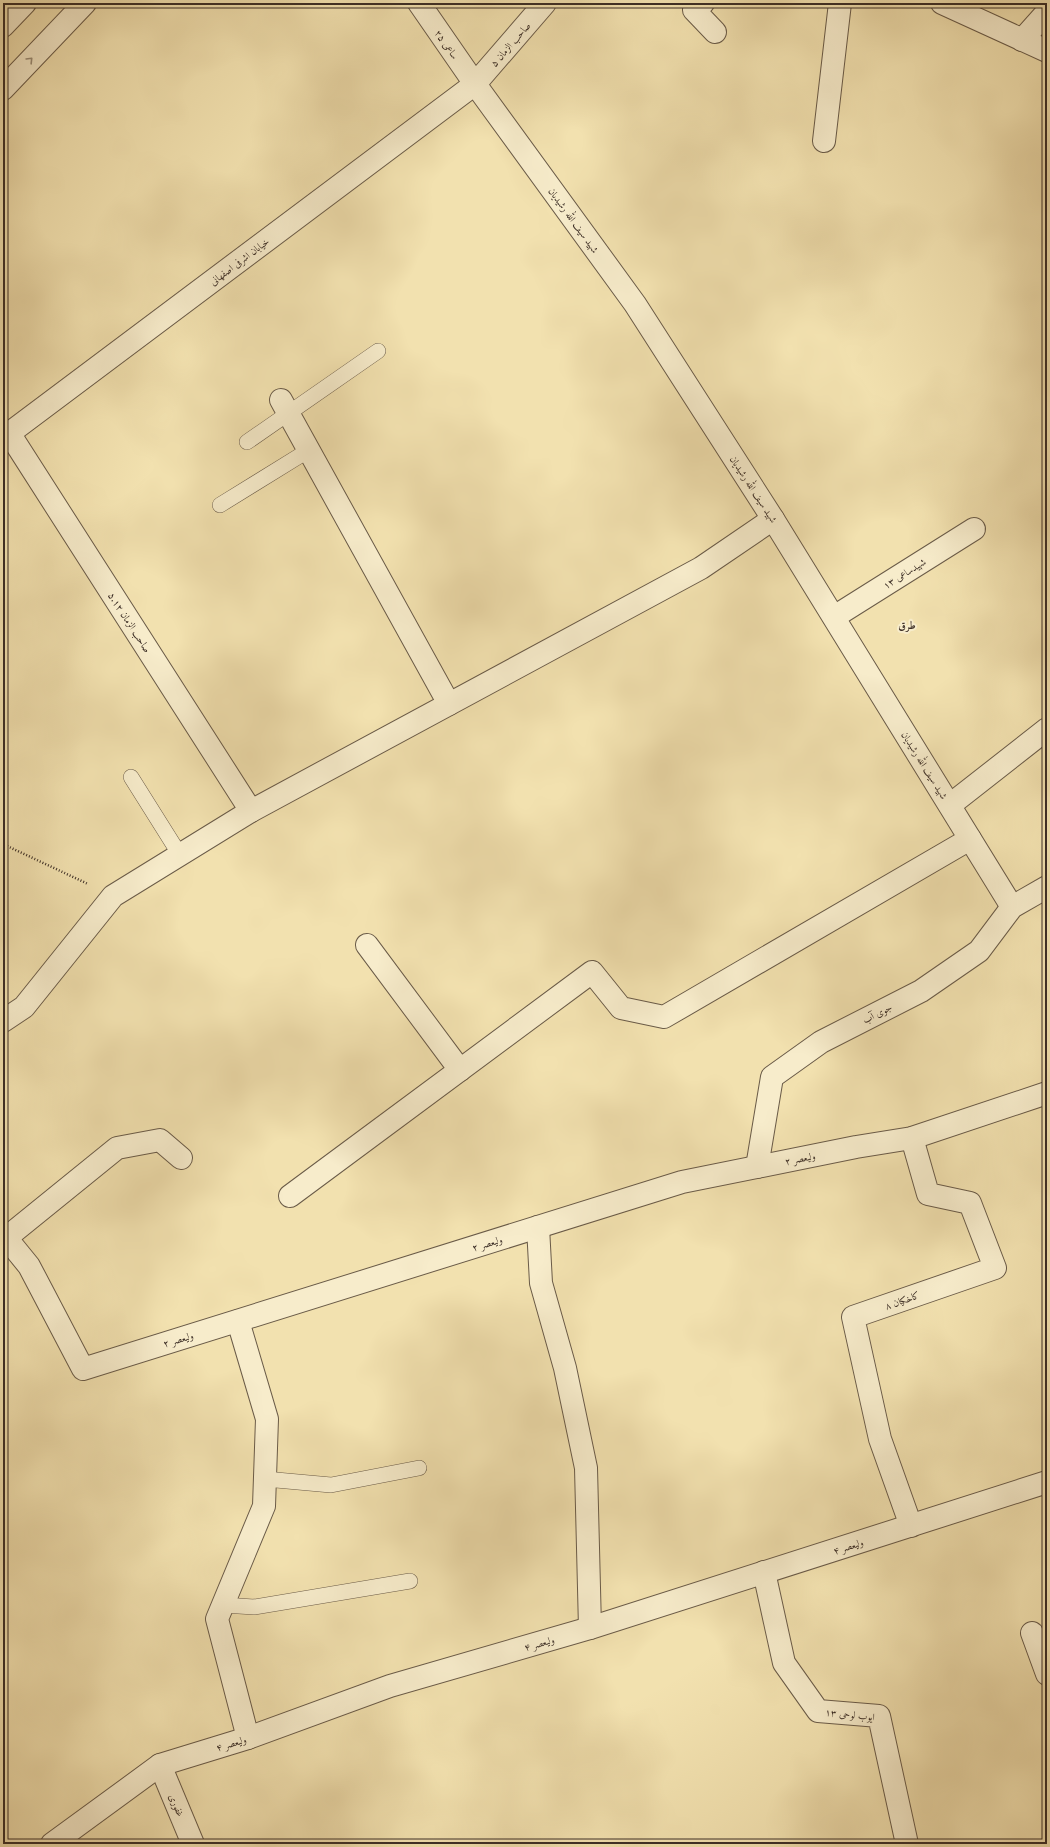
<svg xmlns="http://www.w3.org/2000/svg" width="1050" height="1847" font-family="'Libre Caslon Text',Amiri,serif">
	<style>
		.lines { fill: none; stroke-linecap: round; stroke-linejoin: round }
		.service-casing { stroke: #6a5b48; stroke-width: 16 }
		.minor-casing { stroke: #6a5b48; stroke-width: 24 }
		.tertiary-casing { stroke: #6a5b48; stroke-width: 24 }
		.path { stroke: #3c2e26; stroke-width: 2.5; stroke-dasharray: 1 2; stroke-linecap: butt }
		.service { stroke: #f7eccb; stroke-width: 15 }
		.minor { stroke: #f7eccb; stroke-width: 22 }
		.tertiary { stroke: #f7eccb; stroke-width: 22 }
		.oneway { stroke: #9a8d78 }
		.labels { text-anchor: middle; stroke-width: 4; stroke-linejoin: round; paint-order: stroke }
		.street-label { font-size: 10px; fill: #3c2e26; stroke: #f7eccb }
		.neighbourhood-label { font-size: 11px; font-weight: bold; fill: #3c2e26; stroke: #f7eccb }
	</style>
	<rect width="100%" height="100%" fill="#f2e1af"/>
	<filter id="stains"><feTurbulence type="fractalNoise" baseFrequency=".005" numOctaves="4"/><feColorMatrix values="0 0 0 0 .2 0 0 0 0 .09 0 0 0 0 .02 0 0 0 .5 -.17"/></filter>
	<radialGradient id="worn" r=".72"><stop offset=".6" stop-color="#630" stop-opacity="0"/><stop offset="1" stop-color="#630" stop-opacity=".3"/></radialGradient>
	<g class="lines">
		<defs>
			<g id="service">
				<polyline points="247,442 378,351"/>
				<polyline points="220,505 309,450"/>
				<polyline points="131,777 180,855"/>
				<polyline points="265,1479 331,1485 419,1468"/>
				<polyline points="223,1605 254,1607 410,1581"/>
			</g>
			<g id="minor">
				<polyline points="419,3 475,84 635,304 773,519 1012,907"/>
				<polyline points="703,3 694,10 715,32"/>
				<polyline points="942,3 1047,51"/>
				<polyline points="1022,40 1047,12"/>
				<polyline points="824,141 840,3"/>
				<polyline points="281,400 449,704"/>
				<polyline points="9,433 251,811"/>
				<polyline points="3,438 475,84 545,3"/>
				<polyline points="834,617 974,529"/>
				<polyline points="950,805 1047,729"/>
				<polyline points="367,945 460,1070"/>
				<polyline points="3,1021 24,1007 113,896 251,811 701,568 773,519"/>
				<polyline points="757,1167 772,1077 821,1042 921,991 979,951 1012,907 1047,887"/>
				<polyline points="290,1196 592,972 621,1008 664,1017 970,839"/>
				<polyline points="538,1227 541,1283 565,1368 586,1468 590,1628"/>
				<polyline points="3,1234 29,1266 83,1369 682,1182 856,1147 912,1138 1047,1093"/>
				<polyline points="6,1238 117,1148 160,1140 181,1158"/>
				<polyline points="238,1321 267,1419 264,1506 217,1619 248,1738"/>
				<polyline points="911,1526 880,1439 853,1317 995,1268 970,1203 928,1194 912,1138"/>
				<polyline points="764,1572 784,1663 818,1711 879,1716 907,1844"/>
				<polyline points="1032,1633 1047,1674"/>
				<polyline points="160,1765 193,1844"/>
				<polyline points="52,1844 160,1765 248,1738 390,1686 590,1628 1047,1482"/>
			</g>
			<g id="tertiary">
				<polyline points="3,26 25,3"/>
				<polyline points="3,89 85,3"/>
			</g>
		</defs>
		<use href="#service" class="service-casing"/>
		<use href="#minor" class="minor-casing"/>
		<use href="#tertiary" class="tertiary-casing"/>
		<polyline class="path" points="3,842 5,845 88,884"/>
		<use href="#service" class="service"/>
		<use href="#minor" class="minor"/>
		<use href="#tertiary" class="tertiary"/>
	</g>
	<defs><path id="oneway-chevron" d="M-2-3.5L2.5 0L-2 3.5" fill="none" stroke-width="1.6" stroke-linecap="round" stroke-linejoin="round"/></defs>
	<use class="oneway" href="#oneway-chevron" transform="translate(30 60) rotate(-46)"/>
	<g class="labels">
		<g class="street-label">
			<text transform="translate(447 44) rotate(55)" y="4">ساعی ۲۵</text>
			<text transform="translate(510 44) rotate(-49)" y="4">صاحب الزمان ۵</text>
			<text transform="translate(574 220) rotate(54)" y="4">شهید سیف الله رشیدیان</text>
			<text transform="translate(239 261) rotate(-37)" y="4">خیابان اشرفی اصفهانی</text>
			<text transform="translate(754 489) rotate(57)" y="4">شهید سیف الله رشیدیان</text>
			<text transform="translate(904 573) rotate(-32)" y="4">شهیدساعی ۱۳</text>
			<text transform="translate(130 622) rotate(57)" y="4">صاحب الزمان ۵.۱۲</text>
			<text transform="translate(925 765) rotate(58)" y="4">شهید سیف الله رشیدیان</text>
			<text transform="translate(877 1013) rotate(-27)" y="4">جوی آب</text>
			<text transform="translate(800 1158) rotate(-11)" y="4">ولیعصر ۲</text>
			<text transform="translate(487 1243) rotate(-17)" y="4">ولیعصر ۲</text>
			<text transform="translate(902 1300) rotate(-19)" y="4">کاخکیان ۸</text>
			<text transform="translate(178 1339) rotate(-17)" y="4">ولیعصر ۲</text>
			<text transform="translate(848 1546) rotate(-18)" y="4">ولیعصر ۴</text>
			<text transform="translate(539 1643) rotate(-16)" y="4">ولیعصر ۴</text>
			<text transform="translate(850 1714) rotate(6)" y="4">ایوب لوحی ۱۳</text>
			<text transform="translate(231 1743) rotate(-17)" y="4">ولیعصر ۴</text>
			<text transform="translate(177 1805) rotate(67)" y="4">غفوری</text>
		</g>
		<g class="neighbourhood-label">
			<text x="907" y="629">طرق</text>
		</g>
	</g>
	<rect width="1050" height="1847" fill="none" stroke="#f2e1af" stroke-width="16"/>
	<rect x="4" y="4" width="1042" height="1839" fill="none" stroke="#3c2e26" stroke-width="2"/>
	<rect x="8" y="8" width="1034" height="1831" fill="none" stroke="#3c2e26"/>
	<rect width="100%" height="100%" filter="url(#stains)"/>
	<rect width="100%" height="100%" fill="url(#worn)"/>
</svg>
